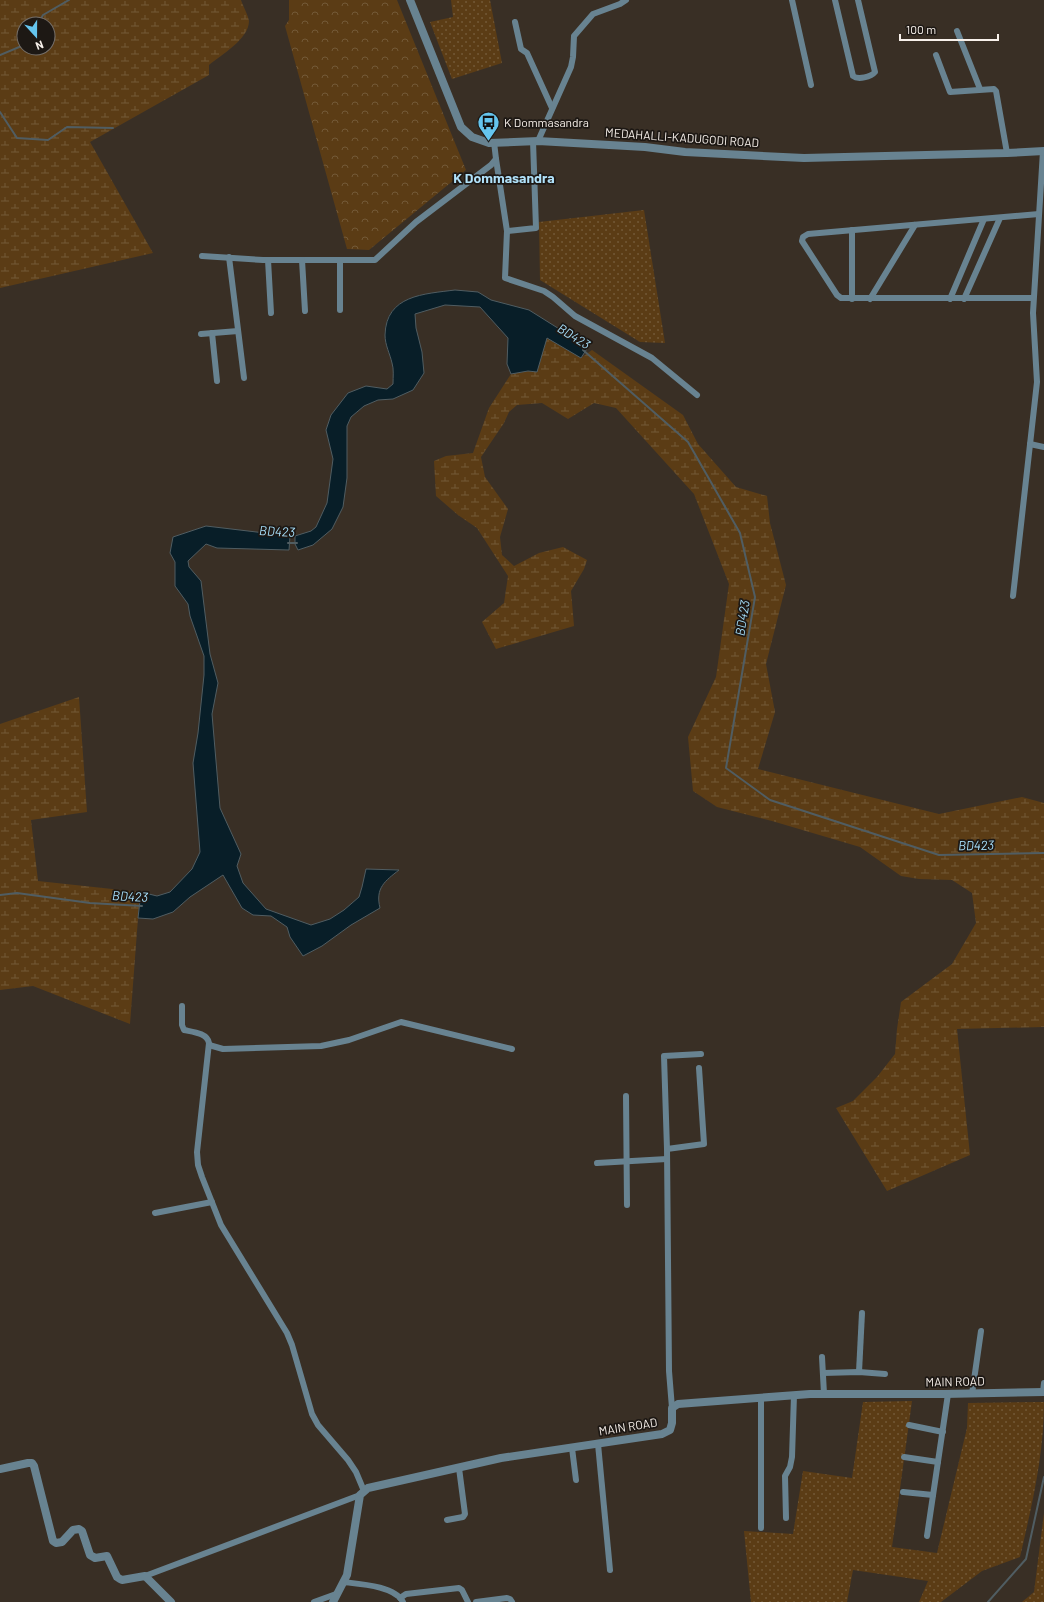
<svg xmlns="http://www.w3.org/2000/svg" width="1044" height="1602" font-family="Barlow,sans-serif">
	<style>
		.grass { fill: url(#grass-dots) }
		.forest { fill: url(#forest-crowns) }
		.wetland { fill: url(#wetland-marsh); fill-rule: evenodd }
		.water { fill: #081e28; stroke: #505d62 }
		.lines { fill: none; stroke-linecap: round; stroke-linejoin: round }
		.stream { stroke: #505d62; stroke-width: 2 }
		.minor { stroke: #688391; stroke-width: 6 }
		.tertiary { stroke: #688391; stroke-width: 8 }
		.labels { text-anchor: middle; stroke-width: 3.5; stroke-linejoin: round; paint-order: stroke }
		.poi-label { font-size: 12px; fill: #f8f1eb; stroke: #1d1814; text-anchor: start }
		.street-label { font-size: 12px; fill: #f8f1eb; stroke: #1d1814 }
		.water-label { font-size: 13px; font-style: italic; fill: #a5ddf8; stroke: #1d1814 }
		.quarter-label { font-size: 14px; font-weight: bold; fill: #b1e2fa; stroke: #1d1814 }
	</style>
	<defs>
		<pattern id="grass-dots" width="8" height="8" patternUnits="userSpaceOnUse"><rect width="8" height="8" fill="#5b3c15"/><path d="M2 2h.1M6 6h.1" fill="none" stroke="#735937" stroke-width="1.8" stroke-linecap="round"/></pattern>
		<pattern id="forest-crowns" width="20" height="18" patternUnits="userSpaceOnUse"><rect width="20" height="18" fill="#5b3c15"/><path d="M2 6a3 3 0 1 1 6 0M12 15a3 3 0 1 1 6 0" fill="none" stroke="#735937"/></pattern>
		<pattern id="wetland-marsh" width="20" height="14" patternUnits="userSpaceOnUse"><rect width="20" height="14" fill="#5b3c15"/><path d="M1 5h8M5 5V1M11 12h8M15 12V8" fill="none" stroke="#735937"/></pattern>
	</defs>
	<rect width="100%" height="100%" fill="#392f25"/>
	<g class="grass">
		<polygon points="451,0 490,0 502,63 452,79 430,22 453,17"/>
		<polygon points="644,210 665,343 640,342 540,280 539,222"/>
		<path d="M912,1401L892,1547L937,1553L967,1428L968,1403L1044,1402C1044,1455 1032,1505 1020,1557L982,1571L941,1602H919L928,1581L853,1570L847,1602H751L744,1531L793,1534L803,1471L852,1478L863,1402Z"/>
		<polygon points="1044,1513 1044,1602 1022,1602 1034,1592"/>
	</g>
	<polygon class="forest" points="289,0 397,0 466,170 369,250 347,249 285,26 289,20"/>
	<g class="wetland">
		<path d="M0,0H241C243,6 248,15 249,21C249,39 221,55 209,65V75L90,142L153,253L0,288ZM24,24H48V48H24Z"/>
		<polygon points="547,338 581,358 592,350 683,415 698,444 736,487 767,496 770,523 786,585 766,664 775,712 758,769 939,814 1022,797 1044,803 1044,1027 957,1029 970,1155 887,1191 836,1108 853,1101 877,1077 895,1054 897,1029 901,1002 952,964 976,923 972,893 952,880 919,879 901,876 860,847 772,821 717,807 693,791 688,737 716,677 729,584 694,494 616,408 594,403 568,419 542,403 517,405 509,412 504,423 481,457 485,477 508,509 500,537 502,555 514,566 539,553 563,547 587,560 584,569 571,591 574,626 496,649 482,622 504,603 508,576 477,528 458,515 436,496 434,461 446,456 473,453 489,408 511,374 529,371"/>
		<polygon points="79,697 87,812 31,820 38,881 140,892 130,1024 33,986 0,990 0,724"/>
	</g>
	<g class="water">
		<path d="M455,290L478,292L491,300L529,310L588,347L581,358L547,338L537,372L528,371L511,374L507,364L508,338L480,307L445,305L415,314L416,328L422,352L424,373L413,390L393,399L378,400L364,406L351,417L347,426V478L343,507L332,529L313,545L298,550L295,544V536L311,531L316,527L327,503L333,459L326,430L331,415L348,393L366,386L387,389L393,384C393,377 394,369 392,363C390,354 385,345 385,335C386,295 424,294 455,290Z"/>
		<path d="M206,526L290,536L289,550L217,548L206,544L188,561L189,567L201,581L210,654L218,683L212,714L220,808L241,854L237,866L243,883L266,909L311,925L330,919L344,910L359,897L362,887L366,869L399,870C385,881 375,888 380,908L351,925L322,946L303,956L290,937L287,927L271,916L253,915L242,908L223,875L190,897L173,912L153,919L138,918L141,892L157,896L170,892L192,869L200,852L193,763L198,733L204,675V656L190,616L188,604L175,586V562L170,553L173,537Z"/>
	</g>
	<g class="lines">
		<g class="stream">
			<polyline points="38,24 43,15 69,0"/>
			<polyline points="0,55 24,45"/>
			<polyline points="0,112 17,138 48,140 67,127 113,128"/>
			<polyline points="583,350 688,442 740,533 755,597 726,768 770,800 939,855 1044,853"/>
			<polyline points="288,543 297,543"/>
			<polyline points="0,895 17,893 90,903 142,906"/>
			<polyline points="988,1602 1026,1559 1044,1477"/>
		</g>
		<g class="minor">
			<polyline points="792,0 811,85"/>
			<path d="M835,0L853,76C858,80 871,77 875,72L858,0"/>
			<polyline points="515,22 521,49 527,53 552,108"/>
			<polyline points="957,31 980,89"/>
			<polyline points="936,55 950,92 994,89 996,91 1007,153"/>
			<polyline points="538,141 571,67 573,57 574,36 593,14 620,4 626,0"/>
			<polyline points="496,159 507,231 505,278 544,291 553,297 575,316 652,358 697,395"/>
			<polyline points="852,230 852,299"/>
			<polyline points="507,231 536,228 533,141"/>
			<polyline points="202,256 263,260 375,260 416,222 491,165 496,159 494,142"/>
			<polyline points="229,257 244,378"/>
			<polyline points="268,260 271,313"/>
			<polyline points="302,260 305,311"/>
			<polyline points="340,260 340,310"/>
			<polyline points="1033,298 841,298 837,295 802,241 803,237 808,234 1039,214"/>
			<polyline points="870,299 915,225"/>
			<polyline points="950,299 984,219"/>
			<polyline points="964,299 1000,218"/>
			<polyline points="212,333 217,381"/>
			<polyline points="201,334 238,331"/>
			<polyline points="1030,444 1044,447"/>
			<polyline points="1013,596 1037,382 1033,313 1043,151"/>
			<path d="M182,1006V1025L184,1030C193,1032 207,1033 209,1043L197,1152L198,1165L202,1177L221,1225L287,1333L292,1345L312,1414L318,1425L348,1460L356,1472L364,1491"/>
			<polyline points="209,1045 223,1049 321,1046 349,1040 401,1022 512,1049"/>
			<polyline points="626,1096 627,1205"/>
			<polyline points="667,1149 704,1144 699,1068"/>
			<polyline points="597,1163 667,1159"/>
			<polyline points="155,1213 212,1202"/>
			<polyline points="822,1357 824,1394"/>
			<polyline points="859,1372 862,1313"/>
			<polyline points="823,1373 859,1372 885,1374"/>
			<polyline points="1043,1392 1044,1383"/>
			<polyline points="972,1394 981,1331"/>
			<polyline points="761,1397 761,1528"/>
			<polyline points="672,1408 669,1371 667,1149 664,1056 701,1054"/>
			<polyline points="909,1425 943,1432"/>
			<polyline points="598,1444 610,1570"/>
			<polyline points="572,1448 576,1480"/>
			<polyline points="904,1457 938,1462"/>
			<polyline points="903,1492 933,1495"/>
			<polyline points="786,1518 785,1476 790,1467 792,1457 794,1395"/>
			<polyline points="447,1520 463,1517 465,1514 459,1468"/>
			<polyline points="927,1536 948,1394"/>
			<polyline points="145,1576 360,1495"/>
			<path d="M343,1582C360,1584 395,1586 403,1602"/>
			<polyline points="400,1598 406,1594 459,1588 462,1590 468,1602"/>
			<polyline points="314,1602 336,1594"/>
			<polyline points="476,1602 507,1598 510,1599 512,1602"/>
		</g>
		<g class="tertiary">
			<polyline points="410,0 461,127 472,137 489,143 538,141 645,147 685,152 804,158 1007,153 1044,151"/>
			<polyline points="0,1469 28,1463 32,1463 34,1466 53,1541 56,1543 62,1542 73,1530 79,1529 82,1531 90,1555 95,1558 107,1556 117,1577 120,1579 122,1580 145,1576 171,1602"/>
			<polyline points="333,1602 347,1575 360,1495 368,1488 501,1458 662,1434 670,1430 672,1423 672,1408 678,1404 810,1394 944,1394 1044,1392"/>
		</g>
	</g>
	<defs>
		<symbol id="bus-pin" viewBox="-11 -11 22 30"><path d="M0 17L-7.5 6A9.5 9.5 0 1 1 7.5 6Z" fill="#65c5ee" stroke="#1d1814"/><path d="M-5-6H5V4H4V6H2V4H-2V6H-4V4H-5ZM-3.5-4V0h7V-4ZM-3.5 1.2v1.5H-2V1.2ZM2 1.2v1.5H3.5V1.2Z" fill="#111"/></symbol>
	</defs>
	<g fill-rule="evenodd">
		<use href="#bus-pin" x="476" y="110" width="25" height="34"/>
	</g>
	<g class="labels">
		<g class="poi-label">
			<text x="504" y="127">K Dommasandra</text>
		</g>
		<g class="street-label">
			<text transform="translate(682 138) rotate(4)" y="4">MEDAHALLI-KADUGODI ROAD</text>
			<text transform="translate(955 1382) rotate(-1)" y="4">MAIN ROAD</text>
			<text transform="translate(628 1427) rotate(-9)" y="4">MAIN ROAD</text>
		</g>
		<g class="water-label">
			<text transform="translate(574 336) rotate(32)" y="5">BD423</text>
			<text transform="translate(277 531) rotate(3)" y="5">BD423</text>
			<text transform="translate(742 618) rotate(-81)" y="5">BD423</text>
			<text transform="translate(976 845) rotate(-1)" y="5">BD423</text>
			<text transform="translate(130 896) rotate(3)" y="5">BD423</text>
		</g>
		<g class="quarter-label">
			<text x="504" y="183">K Dommasandra</text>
		</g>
	</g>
	<g transform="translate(36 36) rotate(159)"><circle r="19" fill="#1d1814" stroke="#756f6a"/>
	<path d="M0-3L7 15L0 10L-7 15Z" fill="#65c5ee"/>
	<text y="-6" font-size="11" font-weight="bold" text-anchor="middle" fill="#f8f1eb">N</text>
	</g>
	<path d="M900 34v6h98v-6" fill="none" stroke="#f8f1eb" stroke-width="2"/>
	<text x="906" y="34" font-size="12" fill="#f8f1eb" stroke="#1d1814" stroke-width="3" paint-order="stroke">100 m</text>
</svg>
